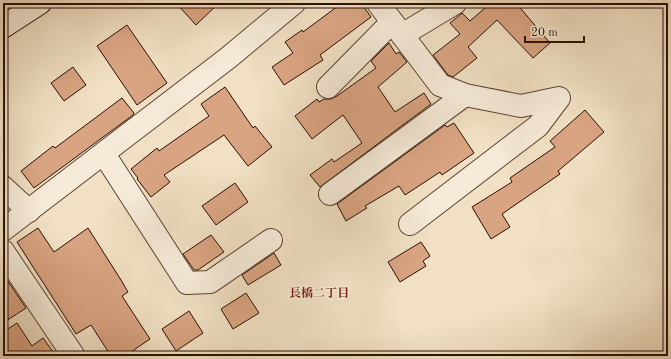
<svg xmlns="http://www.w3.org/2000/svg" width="671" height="359" font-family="'Old Standard TT','Noto Serif JP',serif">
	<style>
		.building { fill: #d9a482; stroke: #2a0f04 }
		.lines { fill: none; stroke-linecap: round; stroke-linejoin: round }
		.street-casing { stroke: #5c4334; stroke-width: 24 }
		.secondary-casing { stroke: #2a0f04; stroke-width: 24 }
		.street { stroke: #f6ebd9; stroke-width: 22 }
		.secondary { stroke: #f6ebd9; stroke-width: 22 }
		.labels { text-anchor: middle; stroke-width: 3; stroke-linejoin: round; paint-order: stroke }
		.neighbourhood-label { font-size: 12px; font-weight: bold; fill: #7a1f14; stroke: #f6ebd9 }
	</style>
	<rect width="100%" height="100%" fill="#f1e0c4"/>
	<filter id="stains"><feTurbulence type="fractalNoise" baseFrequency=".005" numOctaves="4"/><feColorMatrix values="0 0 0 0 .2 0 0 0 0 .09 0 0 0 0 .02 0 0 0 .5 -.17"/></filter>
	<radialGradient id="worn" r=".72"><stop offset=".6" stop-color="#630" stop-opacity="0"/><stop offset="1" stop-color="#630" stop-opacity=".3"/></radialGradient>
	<g class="building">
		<polygon points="176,3 219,3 196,25"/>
		<polygon points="342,3 361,3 371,17 320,55 323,60 284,85 272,67 293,53 285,42 302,30 303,32"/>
		<polygon points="483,3 516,3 550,43 533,58 497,20 468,47 477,58 453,77 448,75 433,55 460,34 450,23 462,13 470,21 486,7"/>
		<polygon points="127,25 167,83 137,105 97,46"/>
		<polygon points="389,43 396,54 399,52 407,62 378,87 395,112 424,93 431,104 320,187 310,175 332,159 334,162 362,143 343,115 312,139 295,116 317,99 319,102 324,99 331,99 337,96 376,68 371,61"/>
		<polygon points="73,67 86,85 64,101 51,83"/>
		<polygon points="225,87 253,128 255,126 272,147 248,166 224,135 164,175 170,182 151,197 137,179 138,178 131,169 157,148 159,151 209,116 201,104"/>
		<polygon points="122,98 134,113 133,115 34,188 21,171 53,146 55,148"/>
		<polygon points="585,110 604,132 558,171 560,174 502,214 510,227 491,239 472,207 512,182 510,178 555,147 550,141"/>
		<polygon points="454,123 474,153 442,175 440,172 405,195 399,186 365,206 367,208 346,221 337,204 445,125 447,127"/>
		<polygon points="235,183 248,202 216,225 202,206"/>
		<polygon points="38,228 54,252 88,228 121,280 128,292 122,296 150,339 125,356 111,356 91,325 76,334 17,242"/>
		<polygon points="211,235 224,252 198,270 194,270 183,254"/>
		<polygon points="421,242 430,256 423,261 426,266 400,282 388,262"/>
		<polygon points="274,253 281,265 248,285 242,275"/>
		<polygon points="3,274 26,308 3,323"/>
		<polygon points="246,293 259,313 233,329 221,309"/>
		<polygon points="189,311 203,333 176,351 162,329"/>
		<polygon points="17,323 32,346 43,338 56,356 8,356 3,349 3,332"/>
	</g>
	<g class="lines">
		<defs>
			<g id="street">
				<polyline points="378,3 440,85 465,95 521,106 559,98 538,126 410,224"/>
				<polyline points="402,35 455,3"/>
				<polyline points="328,87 392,22"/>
				<polyline points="104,154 187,283 210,282 271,240"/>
				<polyline points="3,187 29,211"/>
				<polyline points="330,194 465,95"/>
				<polyline points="3,230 228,58 294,3"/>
				<polyline points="3,251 73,355"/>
			</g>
			<polyline id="secondary" points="3,27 40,3"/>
		</defs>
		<use href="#street" class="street-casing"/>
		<use href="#secondary" class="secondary-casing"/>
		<use href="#street" class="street"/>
		<use href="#secondary" class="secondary"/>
	</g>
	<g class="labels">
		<g class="neighbourhood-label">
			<text x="319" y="297">長橋二丁目</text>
		</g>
	</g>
	<rect width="671" height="359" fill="none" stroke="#f1e0c4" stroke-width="16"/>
	<rect x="4" y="4" width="663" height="351" fill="none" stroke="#2a0f04" stroke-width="2"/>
	<rect x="8" y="8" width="655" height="343" fill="none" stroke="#2a0f04"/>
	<path d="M525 36v6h59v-6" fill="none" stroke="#2a0f04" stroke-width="2"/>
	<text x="531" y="36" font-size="12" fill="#2a0f04" stroke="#f6ebd9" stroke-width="3" paint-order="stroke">20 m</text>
	<rect width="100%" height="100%" filter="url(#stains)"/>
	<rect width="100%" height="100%" fill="url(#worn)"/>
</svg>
